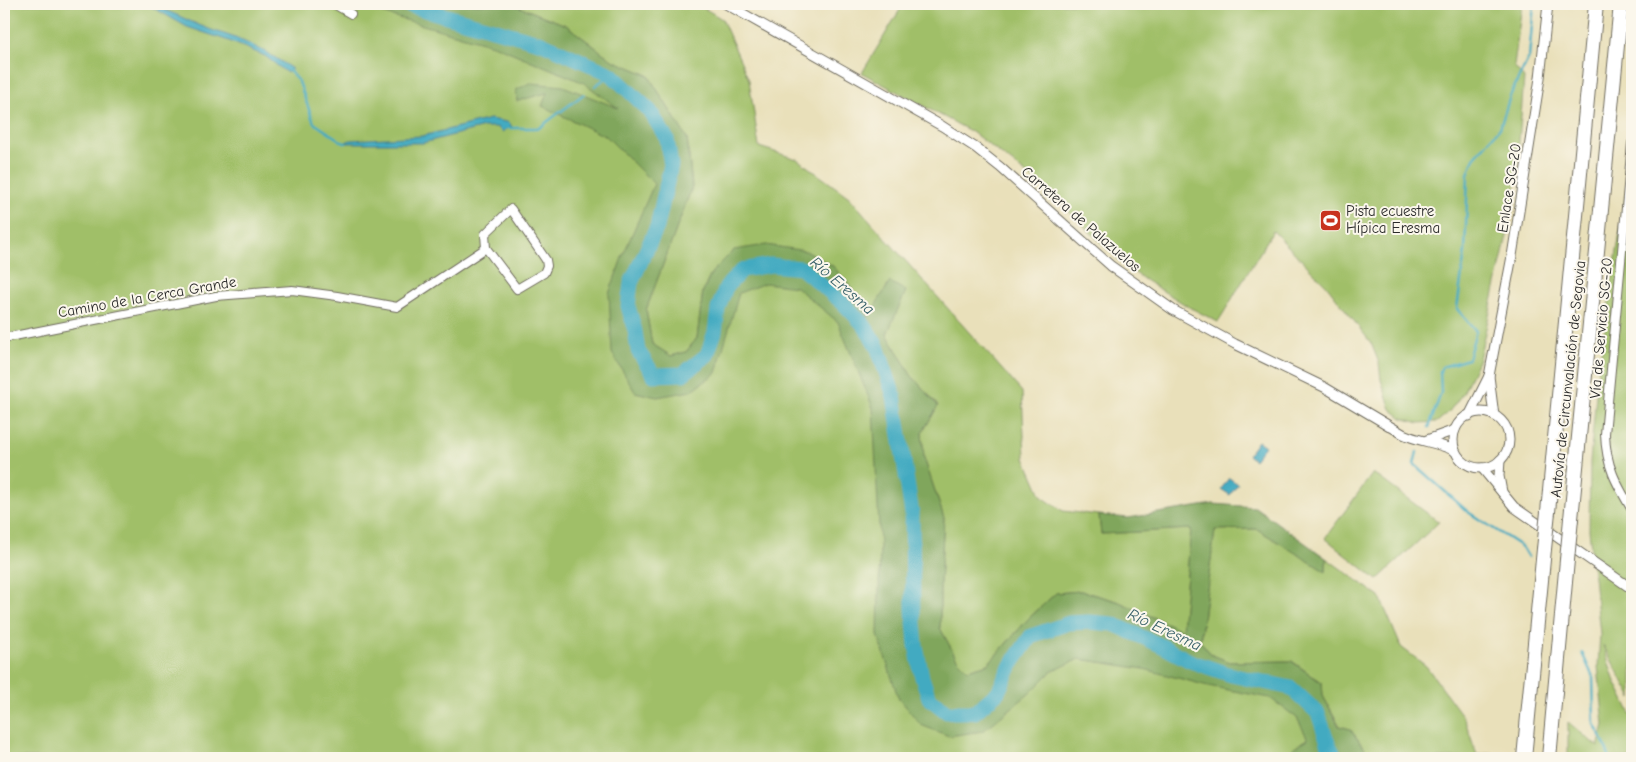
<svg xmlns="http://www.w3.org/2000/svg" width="1636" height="762" font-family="'Comic Neue',sans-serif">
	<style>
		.green { fill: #a0bf67; stroke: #667549 }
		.forest { fill: #80a65c; stroke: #566844 }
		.water { fill: #42aac1; stroke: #366a76 }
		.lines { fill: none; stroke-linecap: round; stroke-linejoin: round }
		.stream { stroke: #42aac1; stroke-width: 2.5 }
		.river { stroke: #42aac1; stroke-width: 15 }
		.minor-casing { stroke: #6e6a5d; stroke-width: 10 }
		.tertiary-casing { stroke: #6e6a5d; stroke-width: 11 }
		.motorway-casing { stroke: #6e6a5d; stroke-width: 16 }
		.minor { stroke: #fff; stroke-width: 8 }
		.tertiary { stroke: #fff; stroke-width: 9 }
		.motorway { stroke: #fff; stroke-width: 14 }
		.motorway-bridge-casing { stroke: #6e6a5d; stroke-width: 16; stroke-linecap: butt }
		.motorway-bridge { stroke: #fff; stroke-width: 14 }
		.labels { text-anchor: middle; stroke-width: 4; stroke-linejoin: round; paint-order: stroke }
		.street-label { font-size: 15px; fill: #2b2b2b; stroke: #fbf7ec }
		.poi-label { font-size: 15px; fill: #2b2b2b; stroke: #fbf7ec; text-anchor: start }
		.water-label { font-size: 16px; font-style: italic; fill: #345e67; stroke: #fbf7ec }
	</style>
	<rect width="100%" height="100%" fill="#fbf7ec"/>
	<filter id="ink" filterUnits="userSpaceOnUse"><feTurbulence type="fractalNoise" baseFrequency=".02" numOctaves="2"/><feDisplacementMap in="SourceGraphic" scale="10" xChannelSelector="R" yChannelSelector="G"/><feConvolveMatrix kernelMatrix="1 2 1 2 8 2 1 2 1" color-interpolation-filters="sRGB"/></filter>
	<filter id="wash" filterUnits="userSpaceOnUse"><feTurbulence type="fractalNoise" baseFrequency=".0096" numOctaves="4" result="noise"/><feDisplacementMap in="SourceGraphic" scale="20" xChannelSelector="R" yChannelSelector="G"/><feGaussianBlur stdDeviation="1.12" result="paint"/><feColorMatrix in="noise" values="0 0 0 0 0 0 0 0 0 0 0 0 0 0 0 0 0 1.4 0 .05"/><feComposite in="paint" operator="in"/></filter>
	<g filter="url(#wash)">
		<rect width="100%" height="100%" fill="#e9e0ba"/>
		<g class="green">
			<polygon points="4,4 404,4 542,43 667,139 635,331 683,374 718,309 771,265 864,325 947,712 1031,636 1291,688 1336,758 4,758"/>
			<polygon points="512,4 697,4 722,19 749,80 759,147 797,159 849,197 1022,392 1025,458 1042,497 1063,511 1099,515 1101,534 1191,529 1182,631 1117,601 1081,591 1056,593 1029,618 988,664 968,670 957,659 940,628 940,583 944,518 924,458 922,433 938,406 911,375 887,334 868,317 848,283 734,250 712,272 703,291 697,338 686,352 671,356 652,344 646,310 692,187 687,138 648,75 612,60 566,25"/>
			<polygon points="898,4 1522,4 1514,66 1524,78 1514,205 1479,359 1463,393 1448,413 1437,422 1419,423 1402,418 1391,409 1381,380 1379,363 1371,343 1327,286 1273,231 1218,322 1189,307 1145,280 1123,264 1044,187 972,132 862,73 901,8"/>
			<polygon points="1632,156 1632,698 1603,645 1614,679 1632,716 1632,758 1568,758 1568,722 1598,747 1604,725 1598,666 1600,634 1589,530 1590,462 1598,372"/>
			<polygon points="1373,473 1439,522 1377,580 1325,538"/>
			<polygon points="1257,529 1326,571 1326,558 1380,597 1401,647 1426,666 1464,718 1477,755 1492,753 1493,758 1367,758 1365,749 1350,729 1340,726 1323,696 1322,683 1292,661 1230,662 1212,655 1200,641 1215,530"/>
		</g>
		<polygon class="forest" points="350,4 512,4 566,25 612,60 648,75 687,138 692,187 646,310 652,344 671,356 686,352 697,338 703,291 712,272 734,250 766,245 806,251 833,266 848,283 868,317 890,282 906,291 887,334 911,375 938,406 922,433 924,458 944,518 940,583 940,628 957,659 968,670 988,664 1029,618 1056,593 1081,591 1117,601 1182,630 1191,529 1101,534 1099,515 1128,518 1213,504 1255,507 1326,558 1326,572 1257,529 1215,530 1200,641 1212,655 1230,662 1291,661 1322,683 1323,696 1339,726 1350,729 1365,749 1367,758 1317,758 1314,752 1306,758 1284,758 1294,747 1308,739 1297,718 1270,698 1208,686 1144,669 1079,659 1051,672 1030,693 983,731 949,736 921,725 898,697 878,635 880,546 873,408 838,322 796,287 765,283 739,293 716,373 691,391 657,397 635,392 612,353 609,294 623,255 654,184 607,137 542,106 547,93 517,101 516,90 530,83 563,86 618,108 584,83 496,46"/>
		<g class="water">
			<path d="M150,6C170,10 186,20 204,27C213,31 222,33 230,36C252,44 273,55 292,69L287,73L265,56L229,41L187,27Z"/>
			<polygon points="490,119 507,122 512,126 502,132 497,127 484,127 423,143 344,143 350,140 422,136"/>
			<polygon points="1258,441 1265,446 1254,460 1248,455"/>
			<polygon points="1229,478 1238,484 1230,495 1221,489"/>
		</g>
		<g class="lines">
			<g class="stream">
				<polyline points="288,69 299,82 314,123 344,143 346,143"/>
				<polyline points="595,86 611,74"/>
				<polyline points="505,128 539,128 584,94"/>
				<polyline points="1429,427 1441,393 1440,371 1442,367 1468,359 1476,331 1457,309 1465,251 1468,174 1474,158 1500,128 1510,96 1529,57 1534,4"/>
				<polyline points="1417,452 1414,464 1468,512 1522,547 1528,557"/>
				<polyline points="1582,653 1593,677 1594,724 1601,736 1610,758"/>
				<polyline points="1310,758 1331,749"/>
			</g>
			<polyline class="river" points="404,4 542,43 611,74 650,111 667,139 671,165 657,227 631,283 628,306 635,331 638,351 654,375 683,374 707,355 715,332 718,309 726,287 742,270 771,265 801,268 843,303 864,325 877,346 894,396 912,514 913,609 916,646 922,677 929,698 947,712 975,712 998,692 1011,665 1031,636 1069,623 1089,622 1113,624 1160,645 1190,661 1231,675 1291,688 1318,713 1328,743 1336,758"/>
		</g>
	</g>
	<g filter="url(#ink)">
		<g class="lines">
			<defs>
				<g id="minor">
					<polyline points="334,4 351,14"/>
					<path d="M1632,143L1605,434C1606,466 1616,483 1632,510"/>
					<polygon points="511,209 546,260 547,266 544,273 517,289 486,248 485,234"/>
					<polyline points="4,338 216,296 292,290 337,296 397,307 486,248"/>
				</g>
				<g id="tertiary">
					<path d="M726,4L942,126L976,148L1000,167L1111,266L1173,310L1235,344L1324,387L1403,434C1420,442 1438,442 1455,451"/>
					<circle cx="1481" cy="440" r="28"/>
					<polyline points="1469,416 1489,376"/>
					<polyline points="1494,416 1489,376 1512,256 1540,78 1548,4"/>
					<polyline points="1427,440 1455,430"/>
					<polyline points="1500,460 1499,476 1502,492"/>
					<polyline points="1482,468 1514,507 1632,589"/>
				</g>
				<g id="motorway">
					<polyline points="1548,512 1596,4"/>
					<polyline points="1571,519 1621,4"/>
					<polyline points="1524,758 1544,549"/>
					<polyline points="1549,758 1567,560"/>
				</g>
			</defs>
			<use href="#minor" class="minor-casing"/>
			<use href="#tertiary" class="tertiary-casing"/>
			<use href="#motorway" class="motorway-casing"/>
			<use href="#minor" class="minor"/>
			<use href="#tertiary" class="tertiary"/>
			<use href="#motorway" class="motorway"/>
			<defs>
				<g id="motorway-bridge">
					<polyline points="1544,549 1548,512"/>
					<polyline points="1567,560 1571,519"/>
				</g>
			</defs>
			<use href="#motorway-bridge" class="motorway-bridge-casing"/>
			<use href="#motorway-bridge" class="motorway-bridge"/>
		</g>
	</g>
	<defs>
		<symbol id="stadium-square" viewBox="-11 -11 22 22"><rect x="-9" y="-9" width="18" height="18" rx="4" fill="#c8321e" stroke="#fbf7ec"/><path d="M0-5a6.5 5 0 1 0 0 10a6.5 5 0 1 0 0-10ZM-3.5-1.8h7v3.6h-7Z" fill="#fff"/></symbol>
	</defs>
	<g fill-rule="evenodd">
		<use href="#stadium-square" x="1318" y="208" width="25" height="25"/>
	</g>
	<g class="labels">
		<g class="street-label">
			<text transform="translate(1509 188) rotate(-81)" y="5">Enlace SG-20</text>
			<text transform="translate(1081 219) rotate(41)" y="5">Carretera de Palazuelos</text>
			<text transform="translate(147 297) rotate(-10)" y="5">Camino de la Cerca Grande</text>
			<text transform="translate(1601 328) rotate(-85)" y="5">Vía de Servicio SG-20</text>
			<text transform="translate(1568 379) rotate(-84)" y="5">Autovía de Circunvalación de Segovia</text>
		</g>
		<g class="poi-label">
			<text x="1346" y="216">Pista ecuestre<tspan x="1346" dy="17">Hípica Eresma</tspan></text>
		</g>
		<g class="water-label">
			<text transform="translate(843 285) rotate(41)" y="6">Río Eresma</text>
			<text transform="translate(1165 629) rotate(25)" y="6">Río Eresma</text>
		</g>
	</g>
	<rect width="1636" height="762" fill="none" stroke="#fbf7ec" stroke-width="20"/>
</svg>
